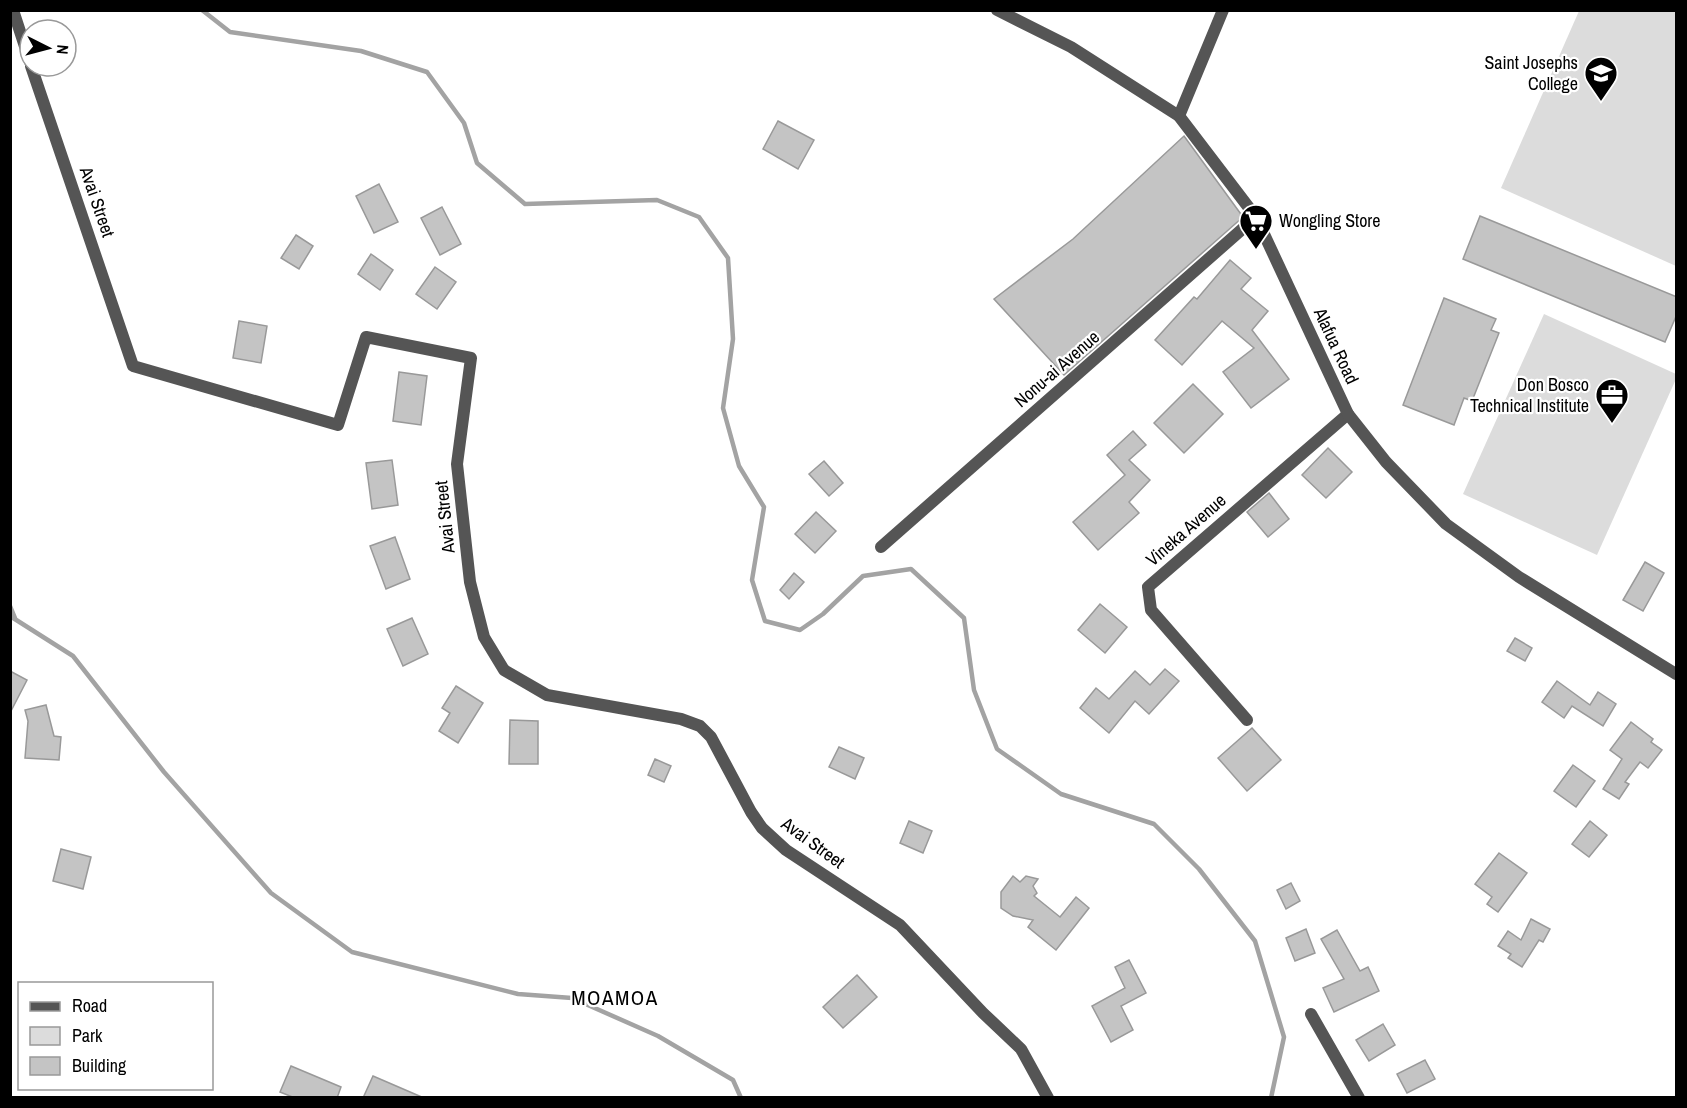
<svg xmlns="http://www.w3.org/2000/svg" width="1687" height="1108" font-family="'Archivo Narrow',sans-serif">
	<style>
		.green { fill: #dcdcdc }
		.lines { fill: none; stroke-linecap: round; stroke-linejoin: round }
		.stream { stroke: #a3a3a3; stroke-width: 4.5 }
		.building { fill: #c4c4c4; stroke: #999; stroke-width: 1.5 }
		.minor { stroke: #555; stroke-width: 12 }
		.tertiary { stroke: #555; stroke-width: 12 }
		.labels { text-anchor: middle; stroke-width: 4.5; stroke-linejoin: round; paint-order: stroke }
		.poi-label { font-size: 18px; fill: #000; stroke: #fff; text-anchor: end }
		.street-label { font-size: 18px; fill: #000; stroke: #fff }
		.quarter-label { font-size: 21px; letter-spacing: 1.5px; fill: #000; stroke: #fff }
	</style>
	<rect width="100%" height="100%" fill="#fff"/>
	<g class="green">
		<polygon points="1579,11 1676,11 1676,266 1501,188"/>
		<polygon points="1544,314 1676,374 1676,379 1597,555 1463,494"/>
	</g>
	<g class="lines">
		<g class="stream">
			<polyline points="202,10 230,32 361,51 427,72 464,123 477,163 525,204 657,200 699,217 728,258 733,339 723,408 739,466 764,507 752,580 765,621 800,630 823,614 863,576 911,569 964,618 974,690 997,749 1061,794 1154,824 1199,869 1255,941 1284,1037 1271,1098"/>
			<polyline points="10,606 15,618"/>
			<polyline points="10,616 73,656 164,772 271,893 352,952 518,994 572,998 658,1036 733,1080 741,1098"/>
		</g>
	</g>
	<g class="building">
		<polygon points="778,121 814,140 798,169 763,149"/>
		<polygon points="1184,136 1243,217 1064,375 994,299 1073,239"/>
		<polygon points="379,184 398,222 374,233 356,196"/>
		<polygon points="442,207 461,244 440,255 421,218"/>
		<polygon points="1480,216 1677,297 1677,314 1665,342 1463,259"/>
		<polygon points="296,235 313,246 299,269 281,258"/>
		<polygon points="371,254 393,270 380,290 358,274"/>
		<polygon points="1230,260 1251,278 1241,289 1268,311 1252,330 1289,379 1251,408 1223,372 1254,348 1222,321 1182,365 1155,340 1194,297 1197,299"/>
		<polygon points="435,267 456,282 437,309 416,294"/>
		<polygon points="1444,298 1496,319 1491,330 1499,333 1472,401 1464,398 1454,425 1403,405"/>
		<polygon points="239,321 267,326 261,363 233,358"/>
		<polygon points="399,372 427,376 421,425 393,421"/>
		<polygon points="1193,384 1223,414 1184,453 1154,423"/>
		<polygon points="1133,431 1146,445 1129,460 1150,480 1129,502 1139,513 1098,550 1073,522 1125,475 1107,455"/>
		<polygon points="1328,448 1352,472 1326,498 1302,475"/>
		<polygon points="392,460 398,505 372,509 366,463"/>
		<polygon points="824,461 843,483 829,496 809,474"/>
		<polygon points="1269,493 1289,519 1268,537 1247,512"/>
		<polygon points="816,512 836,531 815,553 795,534"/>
		<polygon points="395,537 410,579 386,589 370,546"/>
		<polygon points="1645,562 1664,573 1643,611 1623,600"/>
		<polygon points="794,573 804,582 789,599 780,590"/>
		<polygon points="1100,604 1127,627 1105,653 1078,630"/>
		<polygon points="412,618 428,654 403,666 387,629"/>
		<polygon points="1515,638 1532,648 1525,661 1507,651"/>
		<polygon points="1165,669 1179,681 1149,714 1135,701 1109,733 1080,708 1096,688 1109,699 1135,671 1150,685"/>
		<polygon points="10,671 27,680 10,713"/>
		<polygon points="1557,681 1590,705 1598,692 1616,704 1603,726 1572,706 1564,718 1542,702"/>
		<polygon points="456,686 483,703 458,743 439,731 450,713 442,708"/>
		<polygon points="46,705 54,736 61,737 59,760 25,758 28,721 25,710"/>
		<polygon points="510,720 538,721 538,764 509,764"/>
		<polygon points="1631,722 1653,739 1651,742 1662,750 1648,768 1640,762 1625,782 1629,784 1619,799 1603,789 1622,759 1610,750"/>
		<polygon points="1252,728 1281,760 1247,791 1218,758"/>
		<polygon points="839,747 864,758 855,779 829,767"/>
		<polygon points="655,759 671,766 664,782 648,775"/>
		<polygon points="1573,765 1595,781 1576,807 1554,791"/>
		<polygon points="909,821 932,831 923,853 900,843"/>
		<polygon points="1590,821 1607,835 1589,857 1572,844"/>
		<polygon points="61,849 91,857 83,889 53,881"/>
		<polygon points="1499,853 1527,873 1498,912 1487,904 1492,897 1475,884"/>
		<polygon points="1013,876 1020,882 1026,876 1038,879 1033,886 1037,893 1034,896 1060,917 1076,897 1089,908 1056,950 1028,927 1033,920 1013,916 1001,908 1001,892"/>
		<polygon points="1291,883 1300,901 1286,909 1277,890"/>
		<polygon points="1531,919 1550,929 1543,942 1539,940 1522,967 1508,958 1511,954 1498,946 1508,931 1521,940"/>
		<polygon points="1306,929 1315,953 1295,961 1286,938"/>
		<polygon points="1337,930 1360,971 1368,967 1379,991 1334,1012 1323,988 1344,979 1321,939"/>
		<polygon points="1129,960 1146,993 1121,1006 1133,1030 1111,1042 1092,1006 1125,988 1115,967"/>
		<polygon points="857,975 877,997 843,1028 823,1007"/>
		<polygon points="1383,1024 1395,1045 1369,1061 1356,1040"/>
		<polygon points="1425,1060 1435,1079 1407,1093 1397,1074"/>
		<polygon points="291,1066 341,1087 337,1098 295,1098 280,1092"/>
		<polygon points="373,1076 424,1098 363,1098"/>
	</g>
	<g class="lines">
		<g class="minor">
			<polyline points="13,10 30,62"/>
			<polyline points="31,66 133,366 338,425 366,337 471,358 457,464 470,582 484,637 504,670 547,695 681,719 700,726 711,737 751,812 762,828 786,850 900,925 983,1013 1021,1049 1048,1098"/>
			<polyline points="1179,116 1223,10"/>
			<polyline points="881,547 1256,217"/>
			<polyline points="1247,720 1151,610 1148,587 1348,414"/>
			<polyline points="1311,1014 1359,1098"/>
		</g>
		<polyline class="tertiary" points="997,10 1071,47 1179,116 1256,217 1348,414 1386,462 1446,524 1519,577 1676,674"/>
	</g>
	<defs>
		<symbol id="school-pin" viewBox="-11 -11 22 30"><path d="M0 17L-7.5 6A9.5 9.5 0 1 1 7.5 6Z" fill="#000" stroke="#fff"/><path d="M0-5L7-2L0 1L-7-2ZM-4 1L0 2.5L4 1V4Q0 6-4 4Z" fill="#fff"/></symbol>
		<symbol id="supermarket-pin" viewBox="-11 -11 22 30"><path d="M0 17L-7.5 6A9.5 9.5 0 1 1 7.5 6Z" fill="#000" stroke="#fff"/><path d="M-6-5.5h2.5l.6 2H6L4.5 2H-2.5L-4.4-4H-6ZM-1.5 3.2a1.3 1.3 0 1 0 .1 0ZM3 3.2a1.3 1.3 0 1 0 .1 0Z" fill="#fff"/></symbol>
		<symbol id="office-pin" viewBox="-11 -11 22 30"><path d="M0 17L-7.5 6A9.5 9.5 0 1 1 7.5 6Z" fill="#000" stroke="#fff"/><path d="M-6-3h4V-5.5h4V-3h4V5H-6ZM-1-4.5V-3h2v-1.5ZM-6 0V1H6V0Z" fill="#fff"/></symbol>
	</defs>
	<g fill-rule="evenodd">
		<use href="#school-pin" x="1582" y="54" width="38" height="52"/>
		<use href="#supermarket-pin" x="1237" y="202" width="38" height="52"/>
		<use href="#office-pin" x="1593" y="376" width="38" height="52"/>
	</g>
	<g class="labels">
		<g class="poi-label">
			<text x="1578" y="69">Saint Josephs<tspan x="1578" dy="21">College</tspan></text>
			<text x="1279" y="227" text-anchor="start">Wongling Store</text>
			<text x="1589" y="391">Don Bosco<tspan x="1589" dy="21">Technical Institute</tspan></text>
		</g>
		<g class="street-label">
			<text transform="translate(97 202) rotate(71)" y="6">Avai Street</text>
			<text transform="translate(1336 346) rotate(65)" y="6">Alafua Road</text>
			<text transform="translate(1057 369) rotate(-41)" y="6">Nonu-ai Avenue</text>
			<text transform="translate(445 517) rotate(-96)" y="6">Avai Street</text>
			<text transform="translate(1186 530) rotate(-41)" y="6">Vineka Avenue</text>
			<text transform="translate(813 843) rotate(36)" y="6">Avai Street</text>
		</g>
		<g class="quarter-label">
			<text x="615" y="1005">MOAMOA</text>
		</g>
	</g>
	<rect width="1687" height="1108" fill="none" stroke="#000000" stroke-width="24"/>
	<rect x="18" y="982" width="195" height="108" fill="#ffffff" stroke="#999999" stroke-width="1.5"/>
	<rect x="30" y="1002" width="30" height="9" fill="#555555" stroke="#999999" stroke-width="1.5"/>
	<text x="72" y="1012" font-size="18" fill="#000000">Road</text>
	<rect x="30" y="1027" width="30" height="18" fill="#dcdcdc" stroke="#999999" stroke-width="1.5"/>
	<text x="72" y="1042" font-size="18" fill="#000000">Park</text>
	<rect x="30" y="1057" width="30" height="18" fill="#c4c4c4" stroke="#999999" stroke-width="1.5"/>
	<text x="72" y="1072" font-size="18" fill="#000000">Building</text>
	<g transform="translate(48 48) rotate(96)"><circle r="28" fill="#ffffff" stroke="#999999" stroke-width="1.5"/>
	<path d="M0-4.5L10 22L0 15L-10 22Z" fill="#000000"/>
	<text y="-9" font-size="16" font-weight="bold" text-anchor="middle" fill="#000000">N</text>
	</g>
</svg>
